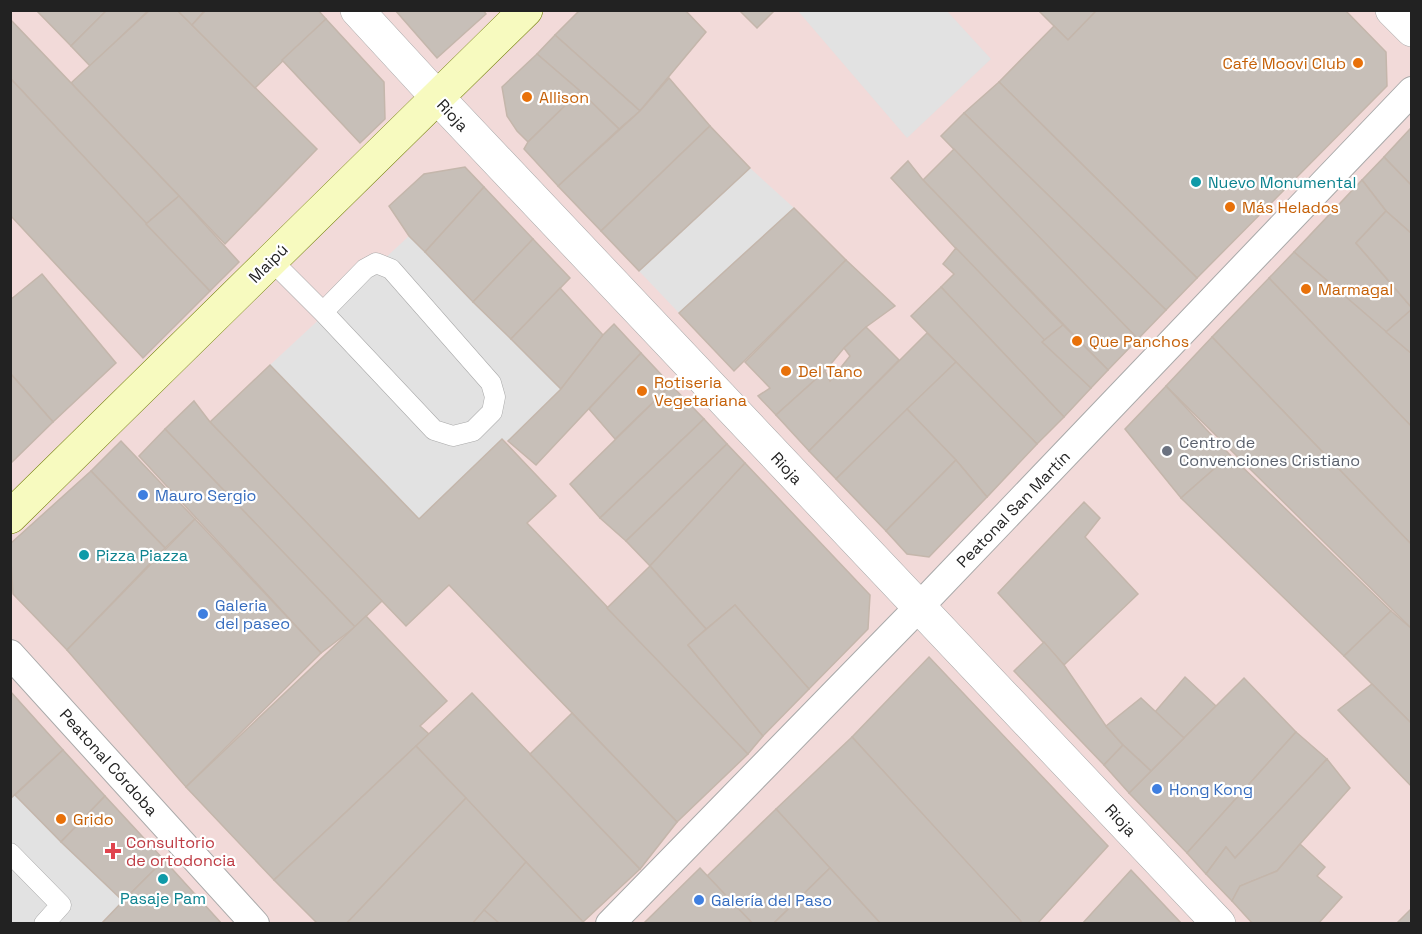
<svg xmlns="http://www.w3.org/2000/svg" width="1422" height="934" font-family="'Space Grotesk',sans-serif">
	<style>
		.commercial { fill: #f2dad9 }
		.parking { fill: #e2e2e2 }
		.building { fill: #c7bfb8; stroke: #c4b6ab; stroke-width: 1.5 }
		.lines { fill: none; stroke-linecap: round; stroke-linejoin: round }
		.service-casing { stroke: #a9a9a9; stroke-width: 21 }
		.pedestrian-casing { stroke: #a9a9a9; stroke-width: 30 }
		.minor-casing { stroke: #a9a9a9; stroke-width: 34 }
		.secondary-casing { stroke: #707d05; stroke-width: 34 }
		.service { stroke: #fff; stroke-width: 20 }
		.pedestrian { stroke: #fff; stroke-width: 28 }
		.minor { stroke: #fff; stroke-width: 33 }
		.secondary { stroke: #f7fabf; stroke-width: 33 }
		.food-dot { fill: #e8710a; stroke: #fff; stroke-width: 2 }
		.culture-dot { fill: #0f9aa8; stroke: #fff; stroke-width: 2 }
		.worship-dot { fill: #6b7280; stroke: #fff; stroke-width: 2 }
		.shop-dot { fill: #3f7fe0; stroke: #fff; stroke-width: 2 }
		.health-dot { fill: #e0444e; stroke: #fff; stroke-width: 2 }
		.labels { text-anchor: middle; stroke-width: 4.5; stroke-linejoin: round; paint-order: stroke }
		.food-label { font-size: 16px; fill: #c56008; stroke: #fff; text-anchor: start }
		.street-label { font-size: 16px; fill: #222; stroke: #fff }
		.culture-label { font-size: 16px; fill: #0d838f; stroke: #fff; text-anchor: start }
		.worship-label { font-size: 16px; fill: #5b616d; stroke: #fff; text-anchor: start }
		.shop-label { font-size: 16px; fill: #366cbe; stroke: #fff; text-anchor: start }
		.health-label { font-size: 16px; fill: #be3a42; stroke: #fff; text-anchor: start }
	</style>
	<rect width="100%" height="100%" fill="#f2efe9"/>
	<polygon class="commercial" points="10,11 1392,11 1412,30 1411,923 11,923"/>
	<g class="parking">
		<polygon points="798,11 947,11 991,59 907,138"/>
		<polygon points="750,168 794,208 679,313 639,271"/>
		<polygon points="409,236 561,389 508,441 502,439 419,519 270,365"/>
		<polygon points="15,795 61,842 123,901 101,923 11,924 10,799"/>
	</g>
	<g class="building">
		<polygon points="36,10 107,10 71,46"/>
		<polygon points="107,10 149,10 90,66 71,46"/>
		<polygon points="150,10 177,10 317,149 225,244 71,83"/>
		<polygon points="177,10 205,10 192,25"/>
		<polygon points="206,10 318,10 326,19 255,88 192,25"/>
		<polygon points="395,10 483,10 486,14 437,58"/>
		<polygon points="580,10 685,10 706,32 640,111 555,35"/>
		<polygon points="739,10 775,10 757,28"/>
		<polygon points="1038,10 1097,10 1068,40"/>
		<polygon points="1097,10 1345,10 1386,52 1387,86 1197,278 999,82 1054,26 1068,40"/>
		<polygon points="10,19 179,196 146,224 10,78"/>
		<polygon points="326,19 384,82 385,119 360,143 282,60"/>
		<polygon points="555,35 640,111 619,129 580,91 537,54"/>
		<polygon points="537,54 580,91 528,142 517,131 507,116 502,87"/>
		<polygon points="10,78 210,291 143,358 10,215"/>
		<polygon points="669,78 710,126 601,231 558,186 640,111"/>
		<polygon points="999,82 1197,278 1166,310 964,113"/>
		<polygon points="580,91 619,129 558,186 524,149 528,142"/>
		<polygon points="964,113 1166,310 1138,339 941,136"/>
		<polygon points="710,126 750,168 639,271 601,231"/>
		<polygon points="1410,129 1412,130 1412,186 1384,157"/>
		<polygon points="954,149 1138,339 1108,370 923,180"/>
		<polygon points="1384,157 1412,186 1412,234 1386,211 1362,180"/>
		<polygon points="908,161 923,180 1063,325 1042,342 891,178"/>
		<polygon points="465,167 484,187 425,252 409,236 389,206 424,174"/>
		<polygon points="1362,180 1386,211 1356,243 1412,308 1412,310 1386,332 1294,252"/>
		<polygon points="484,187 533,239 473,302 425,252"/>
		<polygon points="179,196 239,262 210,291 146,224"/>
		<polygon points="794,208 846,260 734,371 679,313"/>
		<polygon points="1386,211 1412,234 1412,308 1356,243"/>
		<polygon points="533,239 570,278 511,339 473,302"/>
		<polygon points="956,248 1091,388 1064,417 941,287 954,274 943,264"/>
		<polygon points="1294,252 1412,354 1412,427 1269,278"/>
		<polygon points="846,260 895,306 866,327 844,348 825,371 776,415 758,396 770,388 745,362"/>
		<polygon points="42,274 116,363 53,422 10,373 10,300"/>
		<polygon points="1269,278 1412,427 1412,545 1212,337"/>
		<polygon points="941,287 1064,417 1037,444 911,316"/>
		<polygon points="560,288 603,335 561,389 511,339"/>
		<polygon points="1412,309 1412,354 1386,332"/>
		<polygon points="614,324 641,353 536,465 508,441 561,389 603,335"/>
		<polygon points="1063,325 1108,370 1091,388 1042,342"/>
		<polygon points="866,327 899,360 809,451 776,415 825,371 830,381 850,356 844,348"/>
		<polygon points="927,333 956,362 836,479 809,451"/>
		<polygon points="1212,337 1412,545 1412,629 1166,386"/>
		<polygon points="641,353 671,385 615,439 589,409"/>
		<polygon points="956,362 1037,444 987,497 961,466 907,409"/>
		<polygon points="270,365 419,519 502,439 556,496 527,523 748,754 677,822 449,585 406,626 210,422"/>
		<polygon points="10,373 53,422 10,464"/>
		<polygon points="671,385 704,419 600,518 570,484"/>
		<polygon points="1166,386 1230,455 1181,498 1125,429"/>
		<polygon points="194,401 210,422 382,601 355,627 165,429"/>
		<polygon points="907,409 956,460 886,531 836,479"/>
		<polygon points="704,419 727,444 626,541 600,518"/>
		<polygon points="165,429 355,627 321,653 139,456"/>
		<polygon points="121,441 195,519 165,548 91,471"/>
		<polygon points="727,444 745,463 650,566 626,541"/>
		<polygon points="1230,455 1391,611 1344,656 1181,498"/>
		<polygon points="956,460 987,497 929,557 907,554 886,531"/>
		<polygon points="745,463 870,595 868,629 809,689 735,605 706,629 650,566"/>
		<polygon points="91,471 165,548 67,650 13,594 10,544"/>
		<polygon points="1084,502 1100,518 1085,537 1138,594 1064,665 998,593"/>
		<polygon points="195,519 321,653 186,787 67,650"/>
		<polygon points="650,566 706,629 688,645 763,736 748,754 607,608"/>
		<polygon points="735,605 809,689 763,736 688,645"/>
		<polygon points="1391,611 1412,629 1412,724 1344,656"/>
		<polygon points="366,616 447,701 420,726 429,734 274,880 186,787"/>
		<polygon points="1044,642 1064,665 1106,726 1123,745 1104,765 1014,671"/>
		<polygon points="929,657 1108,846 1037,924 1023,924 852,737"/>
		<polygon points="1185,677 1216,706 1184,738 1155,712"/>
		<polygon points="1244,678 1296,732 1187,853 1129,793"/>
		<polygon points="1372,684 1412,724 1412,787 1338,710"/>
		<polygon points="10,691 63,750 10,799"/>
		<polygon points="472,693 640,869 583,922 416,746"/>
		<polygon points="1141,698 1184,738 1151,771 1123,745 1106,726"/>
		<polygon points="572,713 677,822 640,869 530,754"/>
		<polygon points="1296,732 1327,759 1235,858 1226,847 1206,874 1187,853"/>
		<polygon points="852,737 1021,921 1019,924 881,924 776,809"/>
		<polygon points="1123,745 1151,771 1129,793 1104,765"/>
		<polygon points="416,746 466,798 346,924 318,924 274,880"/>
		<polygon points="63,750 105,796 61,842 15,795"/>
		<polygon points="1327,759 1350,788 1300,844 1277,871 1240,886 1232,901 1206,874 1226,847 1235,858"/>
		<polygon points="105,796 164,860 123,901 61,842"/>
		<polygon points="466,798 526,862 472,924 346,924"/>
		<polygon points="776,809 830,868 773,924 753,924 707,876"/>
		<polygon points="1300,844 1325,867 1317,876 1342,897 1318,924 1253,924 1232,901 1240,886 1277,871"/>
		<polygon points="164,860 222,924 101,924 123,901"/>
		<polygon points="526,862 583,922 582,924 500,924 484,910"/>
		<polygon points="700,868 753,924 643,924"/>
		<polygon points="830,868 881,924 773,924"/>
		<polygon points="1131,870 1182,924 1082,924"/>
		<polygon points="1412,908 1412,924 1396,924"/>
		<polygon points="484,910 500,924 472,924"/>
	</g>
	<g class="lines">
		<defs>
			<g id="service">
				<polyline points="271,260 323,312 434,430 453,436 473,431 492,412 495,397 491,383 391,269 376,263 365,269 323,312"/>
				<polyline points="10,853 61,905 44,924"/>
			</g>
			<g id="pedestrian">
				<polyline points="10,654 255,924"/>
				<polyline points="610,924 919,607 1412,91"/>
			</g>
			<g id="minor">
				<polyline points="357,10 437,97 1219,924"/>
				<polyline points="1392,10 1412,30"/>
			</g>
			<polyline id="secondary" points="10,517 526,10"/>
		</defs>
		<use href="#service" class="service-casing"/>
		<use href="#pedestrian" class="pedestrian-casing"/>
		<use href="#minor" class="minor-casing"/>
		<use href="#secondary" class="secondary-casing"/>
		<use href="#service" class="service"/>
		<use href="#pedestrian" class="pedestrian"/>
		<use href="#minor" class="minor"/>
		<use href="#secondary" class="secondary"/>
	</g>
	<g class="food-dot">
		<circle cx="1358" cy="63" r="6"/>
		<circle cx="527" cy="97" r="6"/>
		<circle cx="1230" cy="207" r="6"/>
		<circle cx="1306" cy="289" r="6"/>
		<circle cx="1077" cy="341" r="6"/>
		<circle cx="786" cy="371" r="6"/>
		<circle cx="642" cy="391" r="6"/>
		<circle cx="61" cy="819" r="6"/>
	</g>
	<g class="culture-dot">
		<circle cx="1196" cy="182" r="6"/>
		<circle cx="84" cy="555" r="6"/>
		<circle cx="163" cy="879" r="6"/>
	</g>
	<circle class="worship-dot" cx="1167" cy="451" r="6"/>
	<g class="shop-dot">
		<circle cx="143" cy="495" r="6"/>
		<circle cx="203" cy="614" r="6"/>
		<circle cx="1157" cy="789" r="6"/>
		<circle cx="699" cy="900" r="6"/>
	</g>
	<path class="health-dot" d="M110 842h6v6h6v6h-6v6h-6v-6h-6v-6h6z"/>
	<g class="labels">
		<g class="food-label">
			<text x="1346" y="69" text-anchor="end">Café Moovi Club</text>
			<text x="539" y="103">Allison</text>
			<text x="1242" y="213">Más Helados</text>
			<text x="1318" y="295">Marmagal</text>
			<text x="1089" y="347">Que Panchos</text>
			<text x="798" y="377">Del Tano</text>
			<text x="654" y="388">Rotiseria<tspan x="654" dy="18">Vegetariana</tspan></text>
			<text x="73" y="825">Grido</text>
		</g>
		<g class="street-label">
			<text transform="translate(453 115) rotate(47)" y="6">Rioja</text>
			<text transform="translate(268 263) rotate(-45)" y="6">Maipú</text>
			<text transform="translate(787 468) rotate(47)" y="6">Rioja</text>
			<text transform="translate(1013 509) rotate(-46)" y="6">Peatonal San Martín</text>
			<text transform="translate(109 762) rotate(48)" y="6">Peatonal Córdoba</text>
			<text transform="translate(1121 820) rotate(47)" y="6">Rioja</text>
		</g>
		<g class="culture-label">
			<text x="1208" y="188">Nuevo Monumental</text>
			<text x="96" y="561">Pizza Piazza</text>
			<text x="163" y="904" text-anchor="middle">Pasaje Pam</text>
		</g>
		<g class="worship-label">
			<text x="1179" y="448">Centro de<tspan x="1179" dy="18">Convenciones Cristiano</tspan></text>
		</g>
		<g class="shop-label">
			<text x="155" y="501">Mauro Sergio</text>
			<text x="215" y="611">Galeria<tspan x="215" dy="18">del paseo</tspan></text>
			<text x="1169" y="795">Hong Kong</text>
			<text x="711" y="906">Galería del Paso</text>
		</g>
		<g class="health-label">
			<text x="126" y="848">Consultorio<tspan x="126" dy="18">de ortodoncia</tspan></text>
		</g>
	</g>
	<rect width="1422" height="934" fill="none" stroke="#222222" stroke-width="24"/>
</svg>
